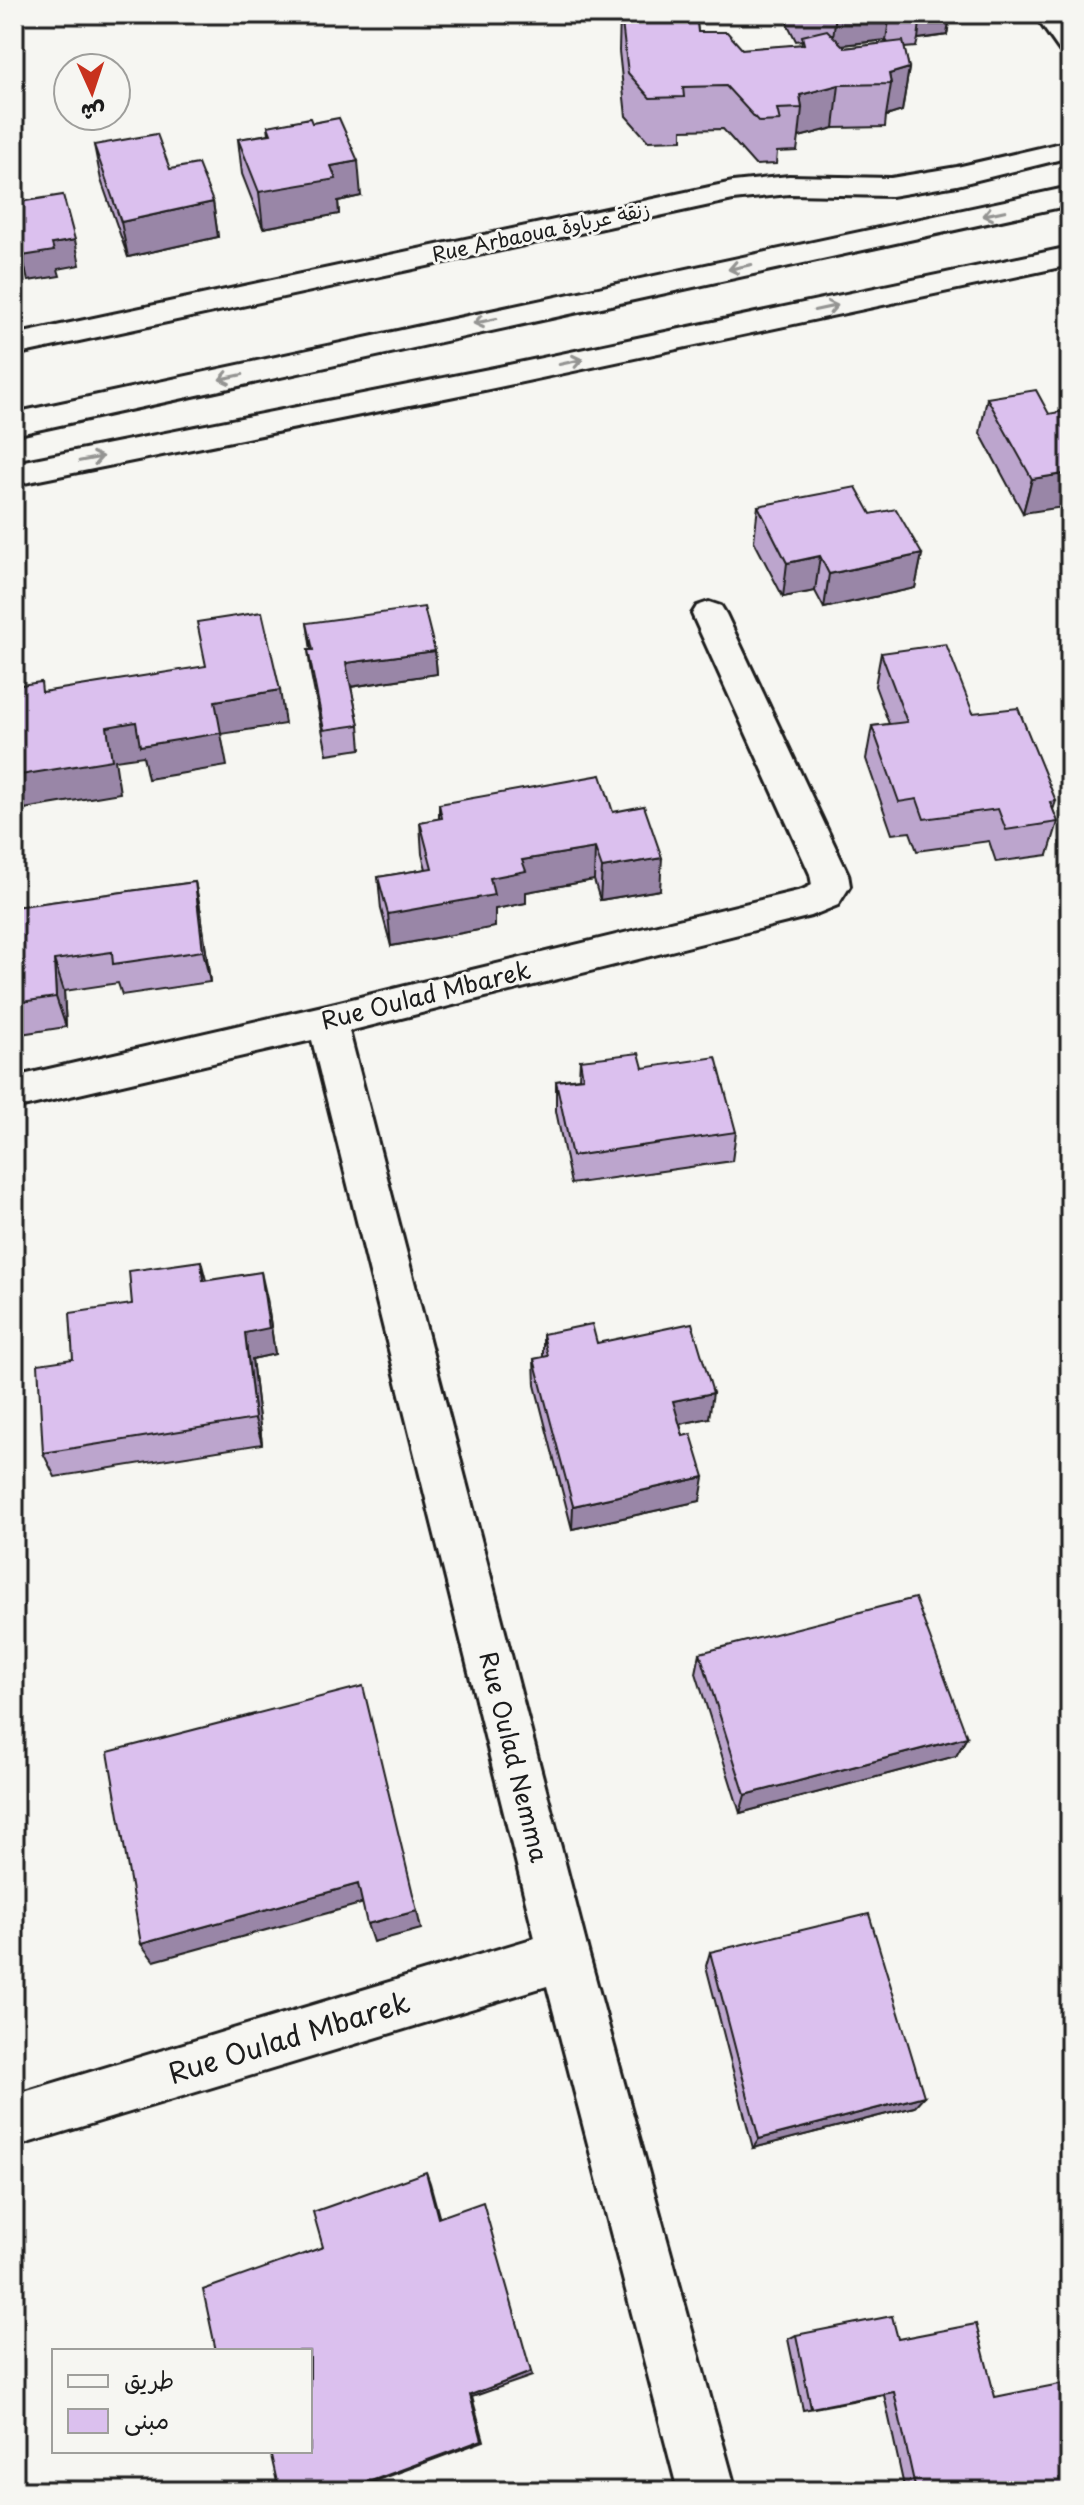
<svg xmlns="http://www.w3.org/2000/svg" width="1084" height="2505" font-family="'Playpen Sans','Playpen Sans Arabic',sans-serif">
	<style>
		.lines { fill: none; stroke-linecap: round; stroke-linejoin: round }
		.street-casing { stroke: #1c1c1c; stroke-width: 6 }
		.highway-casing { stroke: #1c1c1c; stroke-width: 6 }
		.street { fill: #f6f6f2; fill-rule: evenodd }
		.highway { fill: #f6f6f2; fill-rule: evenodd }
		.wall { fill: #bca5cd; stroke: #1c1c1c; stroke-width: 2; fill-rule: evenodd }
		.shaded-wall { fill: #9986a7; stroke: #1c1c1c; stroke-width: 2 }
		.building { fill: #dbc0ee; stroke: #1c1c1c; stroke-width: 2 }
		.oneway { stroke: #949492 }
		.labels { text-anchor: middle; stroke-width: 6; stroke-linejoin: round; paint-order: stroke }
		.far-street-label { font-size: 20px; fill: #1c1c1c; stroke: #f6f6f2 }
		.street-label { font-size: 24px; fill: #1c1c1c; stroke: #f6f6f2 }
		.near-street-label { font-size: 28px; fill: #1c1c1c; stroke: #f6f6f2 }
	</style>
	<rect width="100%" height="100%" fill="#f6f6f2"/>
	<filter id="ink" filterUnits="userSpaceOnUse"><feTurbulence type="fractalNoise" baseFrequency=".0125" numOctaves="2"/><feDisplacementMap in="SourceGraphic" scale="16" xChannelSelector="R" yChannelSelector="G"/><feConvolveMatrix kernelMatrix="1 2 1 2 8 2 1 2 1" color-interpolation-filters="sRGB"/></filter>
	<g filter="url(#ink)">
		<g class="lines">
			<defs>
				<g id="street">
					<polygon points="1034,14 1061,14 1070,27 1070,53 1060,51"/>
					<polygon points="1070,141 1070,157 957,185 891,196 789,194 733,200 14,355 14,335 733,182 789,176 891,178 957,167"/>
					<polygon points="709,602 721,606 726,614 848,874 850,886 838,905 811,916 349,1031 589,1955 736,2491 678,2491 547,1986 14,2147 14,2095 535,1938 312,1040 14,1109 14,1077 327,1005 802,890 812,885 810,874 692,614 697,606"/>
				</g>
				<g id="highway">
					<polygon points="1070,187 1070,205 14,435 14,413"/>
					<polygon points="1070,247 1070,265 494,388 14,485 14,463 494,368"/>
				</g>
			</defs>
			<use href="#street" class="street-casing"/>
			<use href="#highway" class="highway-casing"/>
			<use href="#street" class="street"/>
			<use href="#highway" class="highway"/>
		</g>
		<g class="wall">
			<path d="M620,14H696L698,32L742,49L801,45L802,40L796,41L787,23L788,14H966V16L950,18L947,35L918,39L916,47L904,48L909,68L902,111L886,116L885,127L834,128L799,137L797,151L777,152L776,164L755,165L723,129L682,130V140L648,141L626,116L619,51ZM886,40L888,43L845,48L842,45Z"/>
			<polygon points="312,123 361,196 338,201 339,214 263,228 242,174 238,139 269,134 268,126"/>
			<polygon points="94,145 170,169 213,202 218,237 128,257 101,180"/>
			<polygon points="987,398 1049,414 1023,513 980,433"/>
			<polygon points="758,506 871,514 922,554 915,588 824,608 815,591 783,597 754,541"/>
			<polygon points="307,623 435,651 437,674 351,687 359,725 361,749 327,754 311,674 308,650 311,650"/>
			<polygon points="881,653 973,713 1056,801 1053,810 1058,822 1048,855 996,862 989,841 917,851 910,832 892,834 866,759 872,726 889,724 875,686"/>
			<polygon points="439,804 613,812 660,890 600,900 594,880 526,892 526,903 495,909 495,927 391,946 381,909 378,877 426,869 422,854 420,822 439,819"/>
			<polygon points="195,882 201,913 210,982 122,995 118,983 64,991 66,1027 14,1035 14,907"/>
			<polygon points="580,1060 643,1068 736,1132 732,1161 571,1184 556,1111 556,1081 579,1078"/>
			<polygon points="206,1280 267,1299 275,1354 252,1359 262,1444 55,1477 43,1453 73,1359 132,1304"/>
			<polygon points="543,1334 597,1343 709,1418 680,1424 700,1501 572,1529 535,1385 534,1359 543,1358"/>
			<polygon points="700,1653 967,1737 956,1756 740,1813 696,1673"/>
			<polygon points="710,1952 914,2107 753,2148 706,1966"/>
			<polygon points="796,2335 898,2339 994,2397 1070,2491 905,2491 884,2395 803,2410 788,2339"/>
		</g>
		<g class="shaded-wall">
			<polygon points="836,14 890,14 886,40 832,46"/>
			<polygon points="921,14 950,14 947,35 918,39"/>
			<polygon points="909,68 902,111 886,116 891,84 889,74"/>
			<polygon points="839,85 834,128 799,137 802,108 800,95"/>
			<polygon points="358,161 361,196 338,201 339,214 263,228 259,192 331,166"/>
			<polygon points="213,202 218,237 128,257 121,222"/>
			<polygon points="75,240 80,265 58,269 60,276 28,281 22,256 52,244"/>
			<polygon points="20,248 26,273 14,275 14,249"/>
			<polygon points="1070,473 1070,506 1023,513 1032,479"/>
			<polygon points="922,554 915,588 824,608 829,574"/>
			<polygon points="820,556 815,591 783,597 787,563"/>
			<polygon points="435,651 437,674 349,687 346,663"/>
			<polygon points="280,690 285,724 221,734 227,766 148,779 143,756 115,760 120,793 24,809 14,776 107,727 215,701"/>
			<polygon points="595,848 594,880 526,892 526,903 495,909 495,927 391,946 388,914 490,878 522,860"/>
			<polygon points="662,858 660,890 600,900 602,868"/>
			<polygon points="195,882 201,913 210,982 203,951"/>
			<polygon points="54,960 64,991 66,1027 56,997"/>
			<polygon points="201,1261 208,1288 203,1281"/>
			<polygon points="261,1272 267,1299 275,1354 252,1359 262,1444 255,1419 245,1333"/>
			<polygon points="713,1393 709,1418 670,1426 673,1401"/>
			<polygon points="704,1477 700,1501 572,1529 573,1506"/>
			<polygon points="967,1737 956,1756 740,1813 745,1795"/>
			<polygon points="358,1884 364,1903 154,1961 141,1944"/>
			<polygon points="417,1911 421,1929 373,1942 367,1924"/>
			<polygon points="924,2096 914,2107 753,2148 759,2139"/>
			<polygon points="426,2172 430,2183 442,2227 438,2218"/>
			<polygon points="531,2372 532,2376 472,2397 484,2441 349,2491 344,2491 470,2395"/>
		</g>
		<g class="building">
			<polygon points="621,14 696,14 698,32 727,32 742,49 804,44 802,36 827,30 845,48 903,41 909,68 889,74 891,84 839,85 800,95 802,108 777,109 780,121 759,122 726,86 683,87 684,97 650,98 628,73"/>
			<polygon points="310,118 312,123 339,118 358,161 331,166 336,179 259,192 238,139 271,134 268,126"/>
			<polygon points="157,134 170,169 198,164 213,202 121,222 94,145"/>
			<polygon points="17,193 19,202 63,195 75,240 52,244 54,251 22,256 20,248 14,249 14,194"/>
			<polygon points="1036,390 1049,414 1070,410 1070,473 1032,479 987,398"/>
			<polygon points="856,487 871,514 896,509 922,554 829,574 820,556 787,563 758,506"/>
			<polygon points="424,607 435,651 346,663 359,725 324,730 308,650 313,650 307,623"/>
			<polygon points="262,612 280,690 215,701 221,733 140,746 136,722 107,727 112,760 14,776 14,686 41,682 42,692 206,666 197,622"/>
			<polygon points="946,644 973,713 1018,708 1056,801 1050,802 1058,822 1006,830 998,809 924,819 917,799 899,802 872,726 907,722 881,653"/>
			<polygon points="601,775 613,812 644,806 662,858 602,868 595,848 522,860 526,871 490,878 494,895 388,914 378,877 432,868 420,822 442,818 439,804"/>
			<polygon points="195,882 203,951 113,964 112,952 54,960 56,997 14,1003 14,907"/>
			<polygon points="639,1053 643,1068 716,1057 736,1132 572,1156 556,1081 583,1078 580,1060"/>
			<polygon points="201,1261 203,1281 261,1272 269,1328 245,1333 255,1419 43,1453 38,1364 73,1359 70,1313 132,1304 129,1271"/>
			<polygon points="692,1323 713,1393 673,1401 683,1436 691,1434 704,1477 573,1506 534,1359 548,1356 543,1334 592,1324 597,1343"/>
			<polygon points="915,1598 967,1737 745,1795 700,1653"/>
			<polygon points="363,1686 417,1911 367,1924 358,1884 141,1944 108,1752"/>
			<polygon points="869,1914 924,2096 759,2139 710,1952"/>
			<polygon points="426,2172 438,2218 483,2202 531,2372 470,2395 482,2440 344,2491 279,2491 270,2451 310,2451 310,2351 216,2351 203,2290 323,2247 313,2212"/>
			<polygon points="892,2316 898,2339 976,2324 995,2397 1070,2382 1070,2491 916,2491 894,2392 811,2408 796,2335"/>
		</g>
		<defs><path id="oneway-shaft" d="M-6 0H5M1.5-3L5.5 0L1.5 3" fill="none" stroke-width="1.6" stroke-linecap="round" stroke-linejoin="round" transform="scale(2)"/></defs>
		<g class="oneway">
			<use href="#oneway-shaft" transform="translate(994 213) rotate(168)"/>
			<use href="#oneway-shaft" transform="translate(740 267) rotate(168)"/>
			<use href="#oneway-shaft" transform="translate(826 308) rotate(-12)"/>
			<use href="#oneway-shaft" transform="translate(485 321) rotate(168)"/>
			<use href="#oneway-shaft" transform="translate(571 362) rotate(-12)"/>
			<use href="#oneway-shaft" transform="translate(231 377) rotate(168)"/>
			<use href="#oneway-shaft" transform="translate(91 459) rotate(-11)"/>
		</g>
	</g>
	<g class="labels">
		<g class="far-street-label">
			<text transform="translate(541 232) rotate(-12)" y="7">Rue Arbaoua زنقة عرباوة</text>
		</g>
		<g class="street-label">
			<text transform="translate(426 996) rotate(-14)" y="8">Rue Oulad Mbarek</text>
			<text transform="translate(513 1757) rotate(76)" y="8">Rue Oulad Nemma</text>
		</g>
		<g class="near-street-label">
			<text transform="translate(289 2038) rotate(-17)" y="10">Rue Oulad Mbarek</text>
		</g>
	</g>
	<rect width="1084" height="2505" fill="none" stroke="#f6f6f2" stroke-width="48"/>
	<rect x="24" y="24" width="1036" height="2457" fill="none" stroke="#1c1c1c" stroke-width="3" filter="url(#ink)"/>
	<rect x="52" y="2349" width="260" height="104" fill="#f6f6f2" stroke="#9f9f9c" stroke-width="2"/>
	<rect x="68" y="2375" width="40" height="12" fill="#f6f6f2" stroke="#9f9f9c" stroke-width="2"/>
	<text x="124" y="2389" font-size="24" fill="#1c1c1c">طريق</text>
	<rect x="68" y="2409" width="40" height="24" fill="#dbc0ee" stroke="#9f9f9c" stroke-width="2"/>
	<text x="124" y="2429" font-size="24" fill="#1c1c1c">مبنى</text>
	<g transform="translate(92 92) rotate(177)"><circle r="38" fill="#f6f6f2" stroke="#9f9f9c" stroke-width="2"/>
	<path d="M0-6L14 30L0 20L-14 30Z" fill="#c8321e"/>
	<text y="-12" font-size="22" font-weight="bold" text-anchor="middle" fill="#1c1c1c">ش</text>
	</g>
</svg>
